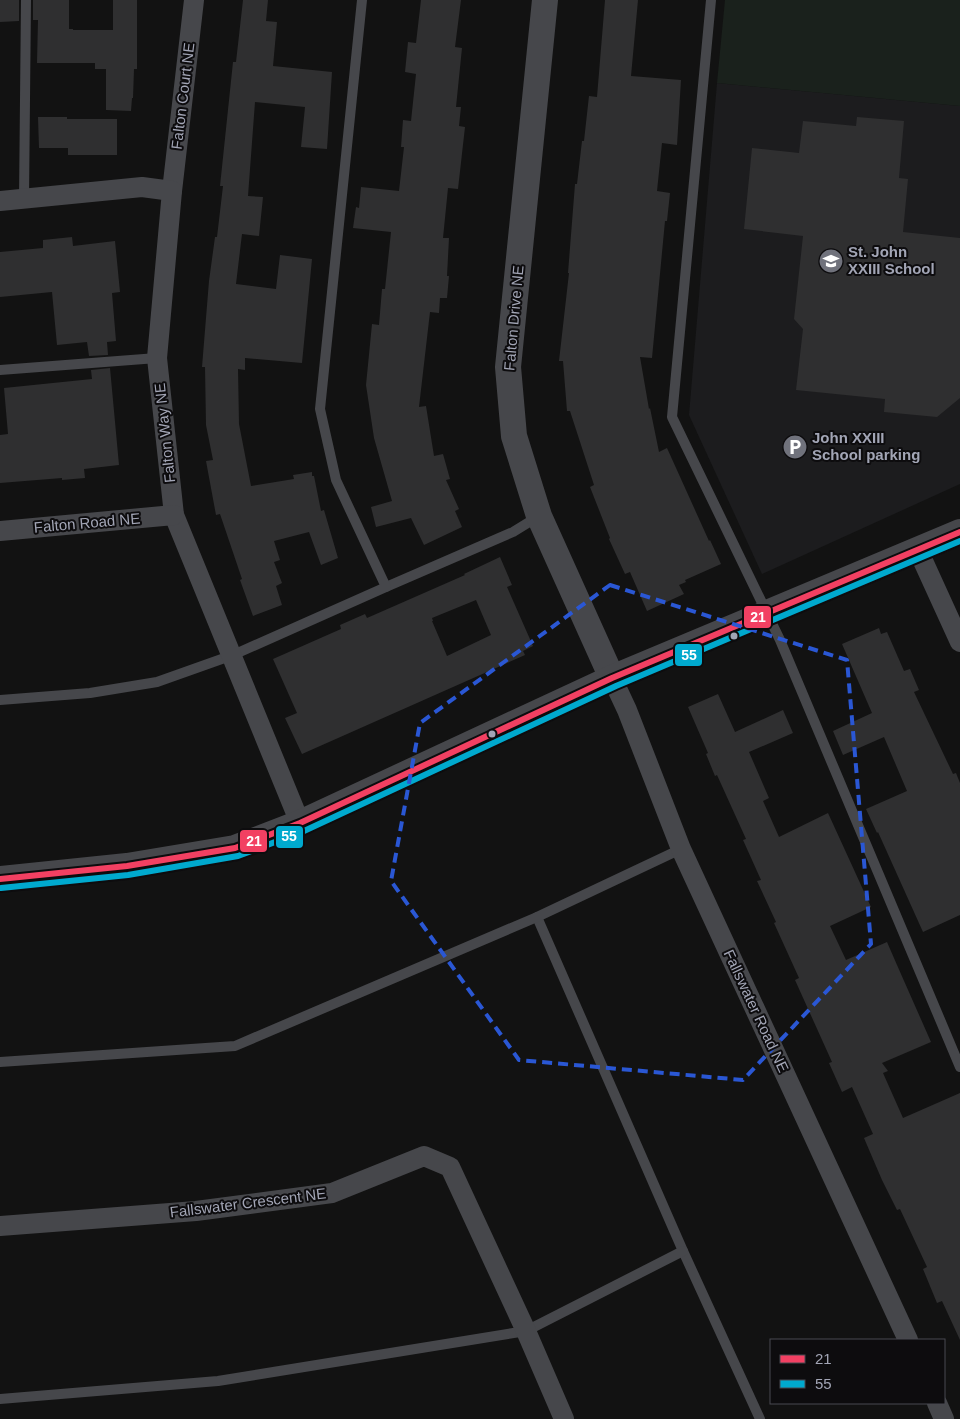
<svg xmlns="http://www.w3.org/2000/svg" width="960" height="1419" font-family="Helvetica,sans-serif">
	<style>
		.built { fill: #1c1c1e }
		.green { fill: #1a211c }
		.building { fill: #2f2f30; fill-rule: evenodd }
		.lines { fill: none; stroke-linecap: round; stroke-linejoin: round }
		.service { stroke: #46474b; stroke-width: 10 }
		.minor { stroke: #46474b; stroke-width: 20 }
		.tertiary { stroke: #46474b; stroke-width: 26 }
		.bus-1-casing { stroke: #0d0c0e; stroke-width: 10 }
		.bus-2-casing { stroke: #0d0c0e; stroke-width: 10 }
		.bus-1 { stroke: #f24062; stroke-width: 6 }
		.bus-2 { stroke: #00a9ce; stroke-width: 6 }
		.marked { fill: none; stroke: #2a57d4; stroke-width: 4; stroke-dasharray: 10 6; stroke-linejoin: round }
		.bus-dot { fill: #a2a5b5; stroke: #0d0c0e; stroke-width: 2 }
		.labels { text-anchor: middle; stroke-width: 4; stroke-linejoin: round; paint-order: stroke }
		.street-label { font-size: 15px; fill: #a2a5b5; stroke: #0d0c0e }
		.poi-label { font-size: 15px; font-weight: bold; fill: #a2a5b5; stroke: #0d0c0e; text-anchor: start }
		.line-badge { stroke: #0d0c0e; stroke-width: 2 }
		.badge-label { font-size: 14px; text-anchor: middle; font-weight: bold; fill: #fff }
	</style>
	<rect width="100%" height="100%" fill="#121212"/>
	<polygon class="built" points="717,83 960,106 960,484 762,574 689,415"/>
	<polygon class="green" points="725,0 960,0 960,106 717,83"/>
	<g class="building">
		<polygon points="0,0 19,0 19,21 0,22"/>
		<polygon points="33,0 69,0 69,29 73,29 73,30 113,30 113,0 137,0 137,69 134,69 133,98 132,98 131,111 106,110 106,69 95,69 95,63 37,63 38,20 33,20"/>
		<polygon points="243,0 268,0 266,21 277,22 273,66 332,72 327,149 301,147 305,107 255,102 248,196 263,197 259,236 242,234 236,284 276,289 280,255 312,259 302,363 245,358 245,370 238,369 239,424 251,486 294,479 293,475 312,472 312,476 314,476 321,511 324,510 338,558 321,565 309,532 274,541 280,560 274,562 282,583 276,586 282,605 253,616 240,580 242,579 220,514 216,515 206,461 213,460 206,425 205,367 202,367 209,281 215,237 217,237 223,186 220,186 233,62 236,62"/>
		<polygon points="421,0 461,0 455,47 462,48 456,107 461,107 459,126 465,127 458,189 448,188 443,238 449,238 447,276 449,276 447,298 440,298 439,313 430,312 419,407 426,406 434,456 443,454 450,479 446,480 459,509 455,511 462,527 424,545 411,518 376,527 371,507 392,501 374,438 366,385 372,324 379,325 382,289 385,289 391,232 353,228 356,207 359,208 361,187 399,191 404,147 401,147 403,120 411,121 416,74 405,72 408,42 416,43"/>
		<polygon points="605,0 638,0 631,76 681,80 677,145 662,143 657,191 670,193 667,221 665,221 652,358 640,357 649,409 650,408 659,452 667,448 709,541 710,540 721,564 685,580 686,582 679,585 684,594 647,611 630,572 625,574 609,539 610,538 590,487 594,485 570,411 567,411 563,361 559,361 569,273 568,273 575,184 577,184 582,141 584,141 589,96 597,97"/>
		<polygon points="38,117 67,117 67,119 117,119 117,155 68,155 68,148 39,148"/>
		<polygon points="857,117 904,121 899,178 908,179 903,232 960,238 960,398 937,417 884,412 885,399 796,390 803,329 794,319 803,236 744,229 752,148 799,153 803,121 856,126"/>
		<polygon points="72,237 73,246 115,241 120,292 112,293 116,341 107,342 108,355 89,356 87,342 57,345 52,292 0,297 0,252 43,248 43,240"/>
		<polygon points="110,368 119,465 84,469 85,478 62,480 62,478 0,483 0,435 8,434 4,388 92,379 91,370"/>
		<path d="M500,557L512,585L507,587L533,646L523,651L525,655L302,754L285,718L297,713L273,659L341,629L340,625L365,614L367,618L465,575L464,574ZM476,600L491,635L447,656L432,621H433L432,618Z"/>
		<polygon points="879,628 881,634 887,632 904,671 910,669 919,690 914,692 953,774 956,773 960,783 960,915 923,932 878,832 877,833 866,809 907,791 884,737 843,755 833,731 872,713 842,644"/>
		<polygon points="718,694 735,732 783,710 793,733 749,752 769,798 763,801 779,837 828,813 871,907 830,926 846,960 887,942 897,965 931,1042 882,1063 888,1071 883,1073 903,1118 960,1093 960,1340 942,1301 937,1303 923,1269 927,1267 900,1209 897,1210 882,1180 864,1138 873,1134 852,1087 842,1092 829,1063 832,1062 795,980 799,978 774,923 776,922 757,881 761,880 743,840 746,839 717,775 715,776 706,754 708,753 688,707"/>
	</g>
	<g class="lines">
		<g class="service">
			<polyline points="711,0 672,417 780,640 960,1067"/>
			<polyline points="24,199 26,0"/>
			<polyline points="0,370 157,358"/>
			<polyline points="386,587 513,532 539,516"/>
			<polyline points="0,700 90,693 157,682 233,655 386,587 336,480 320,409 362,0"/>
			<polyline points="537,917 683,1251 760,1419"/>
			<polyline points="0,1062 235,1046 537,917 681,849"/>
			<polyline points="0,1399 218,1381 526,1331 683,1251"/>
		</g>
		<g class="minor">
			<polyline points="172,191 194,0"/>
			<polyline points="0,201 142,187 172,191 157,358 174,515 300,823"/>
			<polyline points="0,531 174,515"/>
			<polyline points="918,550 960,642"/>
			<polyline points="612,678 627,710 681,849 908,1340"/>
			<polyline points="0,1226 196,1211 332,1193 424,1156 450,1167 526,1331 564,1419"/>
			<polyline points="937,1403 944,1419"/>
		</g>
		<g class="tertiary">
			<polyline points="545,0 508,367 514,436 539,516 612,678"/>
			<polyline points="0,879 127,866 235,848 300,823 612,678 960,532"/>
		</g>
		<defs>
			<polyline id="bus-1" points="0,879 127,866 235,848 300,823 612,678 960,532"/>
			<polyline id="bus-2" points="1,888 128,875 238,856 304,831 616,686 960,541"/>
		</defs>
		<use href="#bus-1" class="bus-1-casing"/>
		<use href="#bus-2" class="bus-2-casing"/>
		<use href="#bus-1" class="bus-1"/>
		<use href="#bus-2" class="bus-2"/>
	</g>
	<path class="marked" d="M610,585L847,660L871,944L743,1080L519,1060L391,881L420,723Z"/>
	<defs>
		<symbol id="school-disc" viewBox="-11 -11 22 22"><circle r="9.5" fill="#70727c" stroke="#0d0c0e"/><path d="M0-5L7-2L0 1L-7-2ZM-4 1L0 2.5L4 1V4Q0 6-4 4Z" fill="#fff"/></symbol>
		<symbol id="parking-disc" viewBox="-11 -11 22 22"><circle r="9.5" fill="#70727c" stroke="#0d0c0e"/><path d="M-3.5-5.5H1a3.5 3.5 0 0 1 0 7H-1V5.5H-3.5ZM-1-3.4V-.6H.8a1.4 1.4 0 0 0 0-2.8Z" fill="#fff"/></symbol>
	</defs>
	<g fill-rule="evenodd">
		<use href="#school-disc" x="817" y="247" width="28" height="28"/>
		<use href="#parking-disc" x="781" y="433" width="28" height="28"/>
	</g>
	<g class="bus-dot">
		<circle cx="734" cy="636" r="4.5"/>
		<circle cx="492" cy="734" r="4.5"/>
	</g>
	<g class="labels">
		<g class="street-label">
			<text transform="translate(183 96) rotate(-83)" y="5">Falton Court NE</text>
			<text transform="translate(514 318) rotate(-85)" y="5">Falton Drive NE</text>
			<text transform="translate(165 433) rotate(-96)" y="5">Falton Way NE</text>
			<text transform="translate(87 523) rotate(-5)" y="5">Falton Road NE</text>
			<text transform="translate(756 1011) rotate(65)" y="5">Fallswater Road NE</text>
			<text transform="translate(248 1203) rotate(-7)" y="5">Fallswater Crescent NE</text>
		</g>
		<g class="poi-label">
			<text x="848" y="257">St. John<tspan x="848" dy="17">XXIII School</tspan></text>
			<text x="812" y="443">John XXIII<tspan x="812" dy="17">School parking</tspan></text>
		</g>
	</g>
	<g class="line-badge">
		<rect x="743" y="605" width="29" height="24" rx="5" fill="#f24062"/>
		<rect x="674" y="643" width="29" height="24" rx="5" fill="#00a9ce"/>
		<rect x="275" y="825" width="29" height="24" rx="5" fill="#00a9ce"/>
		<rect x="239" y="829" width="29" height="24" rx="5" fill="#f24062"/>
	</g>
	<g class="badge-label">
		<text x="758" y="622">21</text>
		<text x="689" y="660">55</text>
		<text x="289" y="841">55</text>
		<text x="254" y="846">21</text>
	</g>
	<rect x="770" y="1339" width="175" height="65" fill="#0d0c0e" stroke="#494951"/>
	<rect x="780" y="1355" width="25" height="8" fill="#f24062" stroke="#494951"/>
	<text x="815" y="1364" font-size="15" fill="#a2a5b5">21</text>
	<rect x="780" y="1380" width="25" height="8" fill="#00a9ce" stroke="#494951"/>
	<text x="815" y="1389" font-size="15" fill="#a2a5b5">55</text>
</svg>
